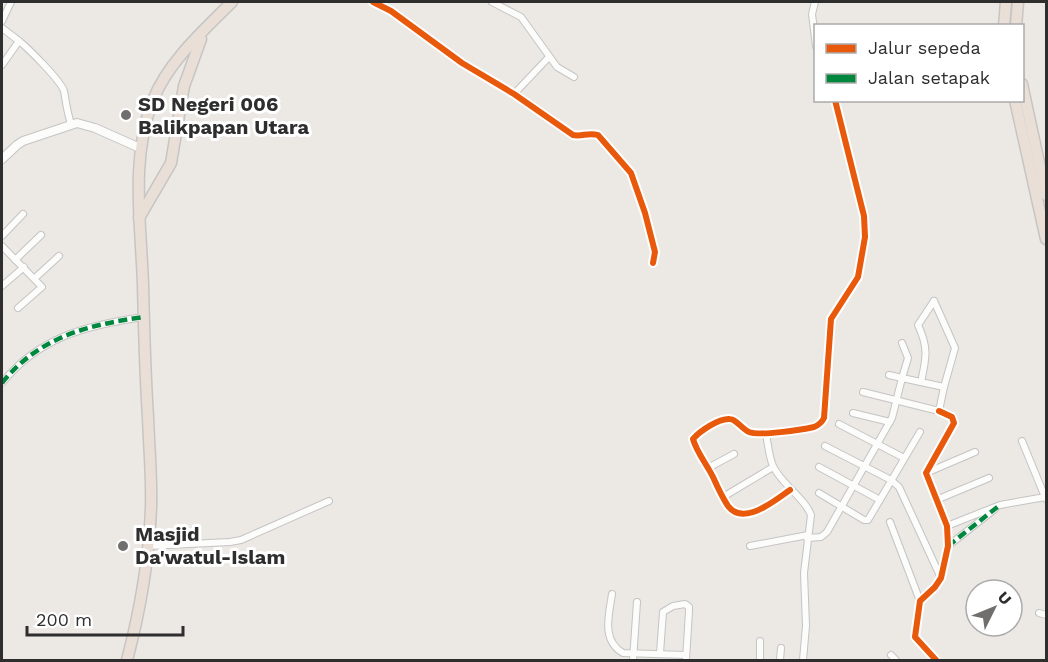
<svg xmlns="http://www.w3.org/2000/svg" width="1048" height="662" font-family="'Work Sans',sans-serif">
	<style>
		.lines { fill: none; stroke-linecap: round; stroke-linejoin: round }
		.street-casing { stroke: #c5c4c5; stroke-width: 8 }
		.secondary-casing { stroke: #c5c4c5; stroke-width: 10 }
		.highway-casing { stroke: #c6c5c4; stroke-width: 13 }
		.street { stroke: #fcfcfb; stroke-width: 6 }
		.secondary { stroke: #fcfcfb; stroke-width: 8 }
		.highway { stroke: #eadfd6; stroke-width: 10 }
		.quiet { stroke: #00873e; stroke-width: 4.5; stroke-dasharray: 9 4.5; stroke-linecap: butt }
		.cycleway-casing { stroke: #fff; stroke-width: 10 }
		.cycleway { stroke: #e8590c; stroke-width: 6 }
		.poi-dot { fill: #706f6e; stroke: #fff; stroke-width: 2 }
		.labels { text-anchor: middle; stroke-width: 6; stroke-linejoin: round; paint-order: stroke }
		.poi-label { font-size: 20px; font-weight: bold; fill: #2e2e2e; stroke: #fff; text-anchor: start }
	</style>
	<rect width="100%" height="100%" fill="#ece8e4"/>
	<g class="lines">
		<defs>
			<g id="street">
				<path d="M373,2L391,11L462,63L514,94L573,135C582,137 588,132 598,135L631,173L645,213L655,252L653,263"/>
				<polyline points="492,2 521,17 557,67 574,77"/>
				<polyline points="815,2 812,14 816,46"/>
				<polyline points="2,21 11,2"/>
				<polyline points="2,28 19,41 2,65"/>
				<path d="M19,41C28,48 61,81 64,91C66,102 67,112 71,124"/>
				<polyline points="514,94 549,57"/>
				<polyline points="2,236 23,214"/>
				<polyline points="2,246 42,287 18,308"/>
				<polyline points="15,260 41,235"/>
				<polyline points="35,278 59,256"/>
				<polyline points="2,286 24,267"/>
				<polyline points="889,375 902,378 908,358 902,343"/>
				<path d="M921,382C926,359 929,348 918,325L934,301"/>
				<path d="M2,383C39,337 87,325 144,317"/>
				<polyline points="863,392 939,411 944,387"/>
				<polyline points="853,413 890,422"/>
				<polyline points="839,424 904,458"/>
				<path d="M766,434C768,444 769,457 773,466C781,484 805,498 811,515L804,573L806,626L803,660"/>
				<polyline points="1022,441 1045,497"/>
				<polyline points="825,446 891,480 899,487 941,578"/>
				<polyline points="819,467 880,500"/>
				<polyline points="708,468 734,454"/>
				<polyline points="926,473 975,452"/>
				<path d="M790,490C775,500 744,527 728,506C722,497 717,486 713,477C707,465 696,451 693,439C700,431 719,418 730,419C736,419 742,429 749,432C760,436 801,430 814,427C819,425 822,422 824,418L831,319L858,277L865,237L864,216L835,100"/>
				<polyline points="819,493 864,520 868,520 920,432"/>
				<polyline points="723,497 773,467"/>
				<polyline points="936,500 989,478"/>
				<polyline points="890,522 920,601"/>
				<polyline points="947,526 1000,505 1045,497 1046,499"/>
				<polyline points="807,538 821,537 827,532 892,418 902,378 944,387 955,348 934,301"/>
				<polyline points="148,546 230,542 241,540 329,501"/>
				<polyline points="750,546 808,535"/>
				<polyline points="948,546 995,509"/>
				<path d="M612,594C609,615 601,640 623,653L686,655"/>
				<polyline points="1039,613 1046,615"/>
				<polyline points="660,653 663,612 673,606 685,604 689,607 689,611 686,660"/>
				<polyline points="891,655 896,660"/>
				<polyline points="633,660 637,602"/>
				<polyline points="760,660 760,641"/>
				<polyline points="780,660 781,648"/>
				<polyline points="936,660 915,637 920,601 935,587 941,578 948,546 947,526 926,473 954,423 952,417 939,411"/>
			</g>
			<polyline id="secondary" points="2,159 17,145 23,141 77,123 95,128 140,148"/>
			<g id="highway">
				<polyline points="1004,26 1006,2"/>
				<polyline points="1016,26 1018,2"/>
				<polyline points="1022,84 1046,195"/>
				<polyline points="1015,100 1046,239"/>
				<polyline points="139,218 171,163 184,86 201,39"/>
				<path d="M127,660C140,611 149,559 151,508C152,477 149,447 148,417C145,373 144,329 143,285C141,223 130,159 153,100C168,62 203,31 232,2"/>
			</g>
		</defs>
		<use href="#street" class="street-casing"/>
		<use href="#secondary" class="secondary-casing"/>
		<use href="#highway" class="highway-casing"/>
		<use href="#street" class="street"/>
		<use href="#secondary" class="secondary"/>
		<use href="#highway" class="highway"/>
		<g class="quiet">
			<path d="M2,383C39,337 87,325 144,317"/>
			<polyline points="948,546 1000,505"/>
		</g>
		<defs>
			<g id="cycleway">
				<path d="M373,2L391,11L462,63L514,94L573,135C582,137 588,132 598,135L631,173L645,213L655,252L653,263"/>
				<path d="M790,490C775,500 744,527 728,506C722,497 717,486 713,477C707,465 696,451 693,439C700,431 719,418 730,419C736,419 742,429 749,432C760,436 801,430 814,427C819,425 822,422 824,418L831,319L858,277L865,237L864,216L835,100"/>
				<polyline points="936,660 915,637 920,601 935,587 941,578 948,546 947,526 926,473 954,423 952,417 939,411"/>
			</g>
		</defs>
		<use href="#cycleway" class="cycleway-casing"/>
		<use href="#cycleway" class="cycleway"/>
	</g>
	<g class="poi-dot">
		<circle cx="126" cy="115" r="6"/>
		<circle cx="123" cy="546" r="6"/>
	</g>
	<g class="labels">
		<g class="poi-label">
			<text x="138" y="111">SD Negeri 006<tspan x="138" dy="23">Balikpapan Utara</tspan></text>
			<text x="135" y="541">Masjid<tspan x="135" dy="23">Da'watul-Islam</tspan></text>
		</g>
	</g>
	<rect width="1048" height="662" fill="none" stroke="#2e2e2e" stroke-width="6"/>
	<rect x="814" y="24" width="210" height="78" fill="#ffffff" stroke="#ababab" stroke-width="1.5"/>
	<rect x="826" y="44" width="30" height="9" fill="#e8590c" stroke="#ababab" stroke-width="1.5"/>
	<text x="868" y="54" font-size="18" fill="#2e2e2e">Jalur sepeda</text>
	<rect x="826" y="74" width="30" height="9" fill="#00873e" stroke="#ababab" stroke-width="1.5"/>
	<text x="868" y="84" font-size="18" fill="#2e2e2e">Jalan setapak</text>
	<g transform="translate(994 608) rotate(47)"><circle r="28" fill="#ffffff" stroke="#ababab" stroke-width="1.5"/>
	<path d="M0-4.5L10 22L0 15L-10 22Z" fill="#706f6e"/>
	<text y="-9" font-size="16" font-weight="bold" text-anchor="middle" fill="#2e2e2e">U</text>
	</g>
	<path d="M27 626v9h156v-9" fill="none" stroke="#2e2e2e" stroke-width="3"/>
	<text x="36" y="626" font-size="18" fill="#2e2e2e" stroke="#ffffff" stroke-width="4.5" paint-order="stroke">200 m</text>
</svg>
